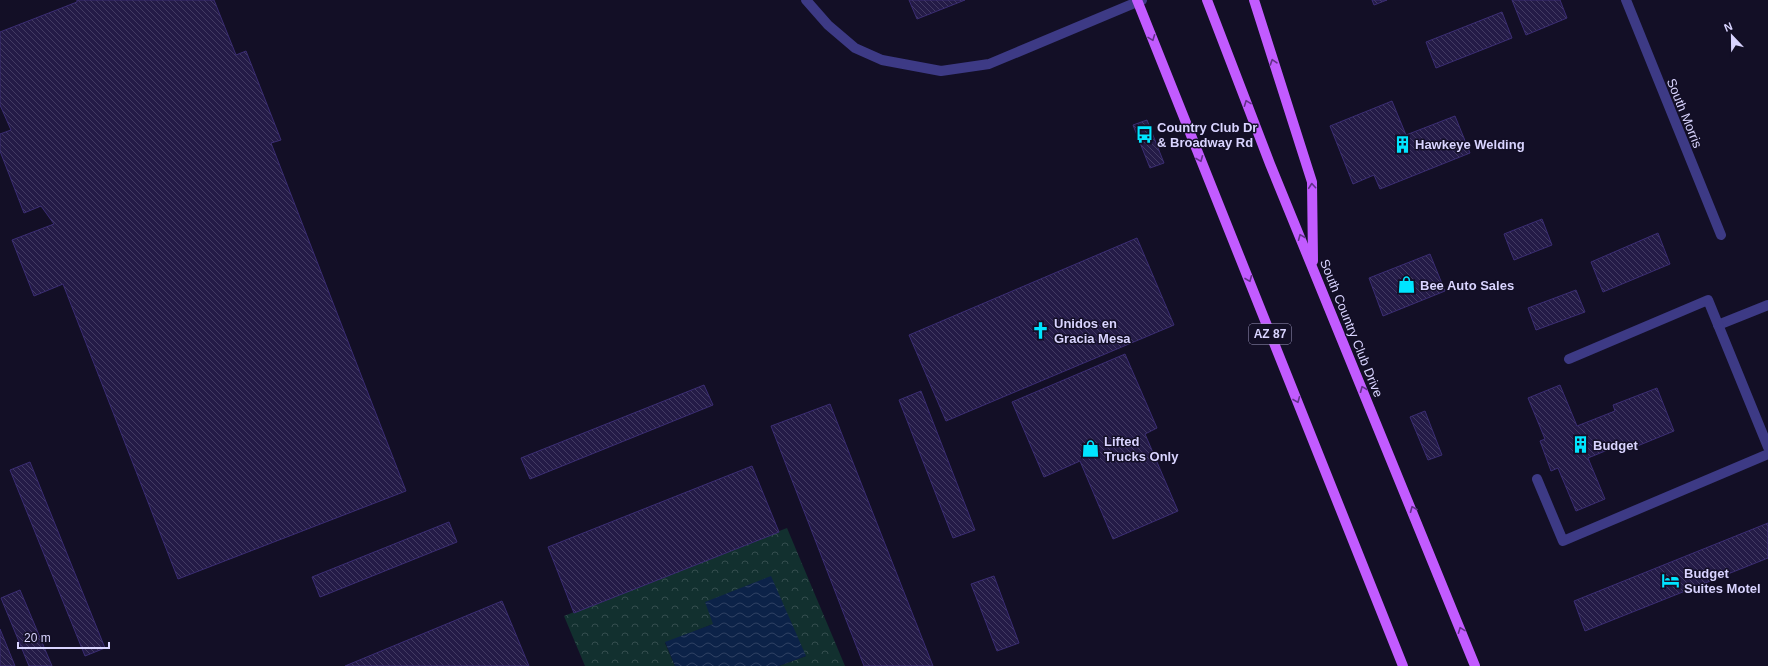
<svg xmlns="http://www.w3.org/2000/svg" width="1768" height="666" font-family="Arial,sans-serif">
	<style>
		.park { fill: url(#park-crowns) }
		.water { fill: url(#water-waves) }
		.building { fill: url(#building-back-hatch); stroke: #3b2d73 }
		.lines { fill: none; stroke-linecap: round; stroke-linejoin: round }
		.service { stroke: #3d3a85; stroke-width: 10 }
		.minor { stroke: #3d3a85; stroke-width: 10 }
		.primary { stroke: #c25bff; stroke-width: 10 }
		.oneway { stroke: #623188 }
		.labels { text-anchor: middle; stroke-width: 3; stroke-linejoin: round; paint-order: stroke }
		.shield { fill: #130f26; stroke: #9e99be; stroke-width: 1 }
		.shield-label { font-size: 12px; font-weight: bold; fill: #d9d4ff }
		.street-label { font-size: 13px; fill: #d9d4ff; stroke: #130f26 }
		.poi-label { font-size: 13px; font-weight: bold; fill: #d9d4ff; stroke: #130f26; text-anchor: start }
	</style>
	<defs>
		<pattern id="park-crowns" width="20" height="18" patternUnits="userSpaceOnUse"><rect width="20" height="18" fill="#12302f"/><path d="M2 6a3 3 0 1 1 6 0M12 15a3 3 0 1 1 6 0" fill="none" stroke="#344d4e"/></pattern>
		<pattern id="water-waves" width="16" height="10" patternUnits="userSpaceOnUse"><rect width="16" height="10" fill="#0c2248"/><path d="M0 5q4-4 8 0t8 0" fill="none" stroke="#2f4163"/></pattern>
		<pattern id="building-back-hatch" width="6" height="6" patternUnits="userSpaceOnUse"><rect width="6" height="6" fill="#241b47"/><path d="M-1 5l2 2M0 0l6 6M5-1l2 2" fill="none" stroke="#433b63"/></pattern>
	</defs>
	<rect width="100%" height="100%" fill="#130f26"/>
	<polygon class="park" points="787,528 845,666 779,666 806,656 713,624 665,643 675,666 585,666 564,616"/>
	<polygon class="water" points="771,576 806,656 779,666 675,666 665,642 713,624 705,602"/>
	<g class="building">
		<polygon points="77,0 214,0 236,55 246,51 281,140 271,143 406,491 178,579 63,284 34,296 12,240 54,224 41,206 24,213 0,151 0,134 11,130 0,105 0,32 77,2"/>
		<polygon points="909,0 965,0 917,19"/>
		<polygon points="1372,0 1387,0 1374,5"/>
		<polygon points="1512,0 1560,0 1567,18 1526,35"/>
		<polygon points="1502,12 1512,38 1436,68 1426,42"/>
		<polygon points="1392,101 1406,135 1455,116 1470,153 1380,189 1374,175 1353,184 1330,126"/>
		<polygon points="1147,120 1164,163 1150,168 1133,125"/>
		<polygon points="1542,219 1552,245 1514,260 1504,234"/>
		<polygon points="1658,233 1670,264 1603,292 1591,262"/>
		<polygon points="1137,238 1174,325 946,421 909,335"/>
		<polygon points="1430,254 1445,291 1383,316 1369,278"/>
		<polygon points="1576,290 1585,312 1536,330 1528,308"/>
		<polygon points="1125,354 1157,428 1145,434 1178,511 1113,539 1080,461 1044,477 1012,402"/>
		<polygon points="704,385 713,405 530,479 521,458"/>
		<polygon points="1560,385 1577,426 1615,411 1613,405 1657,388 1674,431 1630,449 1627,442 1588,458 1605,499 1576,511 1558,468 1551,471 1540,441 1545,439 1528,398"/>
		<polygon points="921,391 975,530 953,538 899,400"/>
		<polygon points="830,404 933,666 864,666 771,426"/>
		<polygon points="1425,411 1442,455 1428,460 1410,417"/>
		<polygon points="30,462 105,648 85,656 10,470"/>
		<polygon points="752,466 779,532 574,613 548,547"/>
		<polygon points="449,522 457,542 320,597 312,577"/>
		<polygon points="1768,523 1768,558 1585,631 1574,601"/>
		<polygon points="994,576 1019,643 997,651 971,584"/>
		<polygon points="20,590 52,666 29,666 1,598"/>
		<polygon points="502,601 529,666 345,666"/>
		<polygon points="0,629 15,666 0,666"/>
	</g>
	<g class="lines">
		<g class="service">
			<polyline points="1718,325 1768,305"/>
			<polyline points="1569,359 1708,300 1768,447"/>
			<polyline points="1537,479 1563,541 1768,454"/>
		</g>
		<g class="minor">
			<polyline points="806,0 828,25 855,48 882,60 941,71 989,64 1142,0"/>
			<polyline points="1626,0 1721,235"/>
		</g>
		<g class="primary">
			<polyline points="1137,0 1403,666"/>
			<polyline points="1207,0 1270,164 1475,666"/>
			<polyline points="1254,0 1312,182 1313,261"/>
		</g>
	</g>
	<defs><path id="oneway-chevron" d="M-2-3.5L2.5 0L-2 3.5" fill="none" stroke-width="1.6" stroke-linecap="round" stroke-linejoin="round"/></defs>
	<g class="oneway">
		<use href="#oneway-chevron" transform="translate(1152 38) rotate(69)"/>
		<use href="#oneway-chevron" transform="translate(1273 62) rotate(-108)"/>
		<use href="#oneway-chevron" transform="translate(1247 103) rotate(-111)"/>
		<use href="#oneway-chevron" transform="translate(1200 159) rotate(68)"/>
		<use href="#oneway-chevron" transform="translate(1312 186) rotate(-95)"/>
		<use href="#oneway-chevron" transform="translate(1301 237) rotate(-112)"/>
		<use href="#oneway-chevron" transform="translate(1249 279) rotate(68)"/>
		<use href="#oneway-chevron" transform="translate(1363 389) rotate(-112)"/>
		<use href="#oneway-chevron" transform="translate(1297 400) rotate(68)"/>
		<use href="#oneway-chevron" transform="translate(1413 509) rotate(-112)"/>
		<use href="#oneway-chevron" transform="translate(1461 630) rotate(-111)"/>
	</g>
	<defs>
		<symbol id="bus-bare" viewBox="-9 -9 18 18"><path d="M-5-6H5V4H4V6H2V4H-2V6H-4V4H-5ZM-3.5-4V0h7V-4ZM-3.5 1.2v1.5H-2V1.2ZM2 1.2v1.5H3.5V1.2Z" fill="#00e5ff" stroke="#130f26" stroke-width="2.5" paint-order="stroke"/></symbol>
		<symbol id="building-bare" viewBox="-9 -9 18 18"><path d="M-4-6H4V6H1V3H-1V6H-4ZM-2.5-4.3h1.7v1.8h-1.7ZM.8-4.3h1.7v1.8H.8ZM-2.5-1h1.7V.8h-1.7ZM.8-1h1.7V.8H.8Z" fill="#00e5ff" stroke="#130f26" stroke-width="2.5" paint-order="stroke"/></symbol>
		<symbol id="shop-bare" viewBox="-9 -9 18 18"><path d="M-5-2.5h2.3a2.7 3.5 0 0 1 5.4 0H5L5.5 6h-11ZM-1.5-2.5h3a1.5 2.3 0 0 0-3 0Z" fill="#00e5ff" stroke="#130f26" stroke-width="2.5" paint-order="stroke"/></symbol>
		<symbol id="church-bare" viewBox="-9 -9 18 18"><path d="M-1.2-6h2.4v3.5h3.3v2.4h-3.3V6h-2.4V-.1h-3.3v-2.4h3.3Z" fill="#00e5ff" stroke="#130f26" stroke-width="2.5" paint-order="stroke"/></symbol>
		<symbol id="hotel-bare" viewBox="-9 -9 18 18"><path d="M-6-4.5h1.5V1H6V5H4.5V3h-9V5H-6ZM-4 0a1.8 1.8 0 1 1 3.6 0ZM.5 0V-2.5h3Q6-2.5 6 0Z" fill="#00e5ff" stroke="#130f26" stroke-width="2.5" paint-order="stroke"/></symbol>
	</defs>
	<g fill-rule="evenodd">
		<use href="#bus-bare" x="1132" y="122" width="25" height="25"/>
		<use href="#building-bare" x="1390" y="132" width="25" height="25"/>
		<use href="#shop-bare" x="1394" y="272" width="25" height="25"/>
		<use href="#church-bare" x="1028" y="318" width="25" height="25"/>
		<use href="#building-bare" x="1568" y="432" width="25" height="25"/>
		<use href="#shop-bare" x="1078" y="436" width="25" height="25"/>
		<use href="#hotel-bare" x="1658" y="568" width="25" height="25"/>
	</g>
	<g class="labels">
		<rect class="shield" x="1249" y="324" width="42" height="20" rx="3"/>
		<g class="shield-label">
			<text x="1270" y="338">AZ 87</text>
		</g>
		<g class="street-label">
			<text transform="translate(1685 113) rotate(68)" y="5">South Morris</text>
			<text transform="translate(1352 328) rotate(68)" y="5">South Country Club Drive</text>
		</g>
		<g class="poi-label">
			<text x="1157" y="132">Country Club Dr<tspan x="1157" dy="15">&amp; Broadway Rd</tspan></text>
			<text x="1415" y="149">Hawkeye Welding</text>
			<text x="1420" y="290">Bee Auto Sales</text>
			<text x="1054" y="328">Unidos en<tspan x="1054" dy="15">Gracia Mesa</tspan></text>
			<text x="1104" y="446">Lifted<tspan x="1104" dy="15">Trucks Only</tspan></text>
			<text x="1593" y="450">Budget</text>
			<text x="1684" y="578">Budget<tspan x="1684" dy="15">Suites Motel</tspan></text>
		</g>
	</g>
	<g transform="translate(1732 36) rotate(338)" stroke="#130f26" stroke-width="3" paint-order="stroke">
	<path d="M0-3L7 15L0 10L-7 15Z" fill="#d9d4ff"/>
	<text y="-6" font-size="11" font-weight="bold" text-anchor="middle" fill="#d9d4ff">N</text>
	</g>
	<path d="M18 642v6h91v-6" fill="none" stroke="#d9d4ff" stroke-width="2"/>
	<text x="24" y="642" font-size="12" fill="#d9d4ff" stroke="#130f26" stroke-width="3" paint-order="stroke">20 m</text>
</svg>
